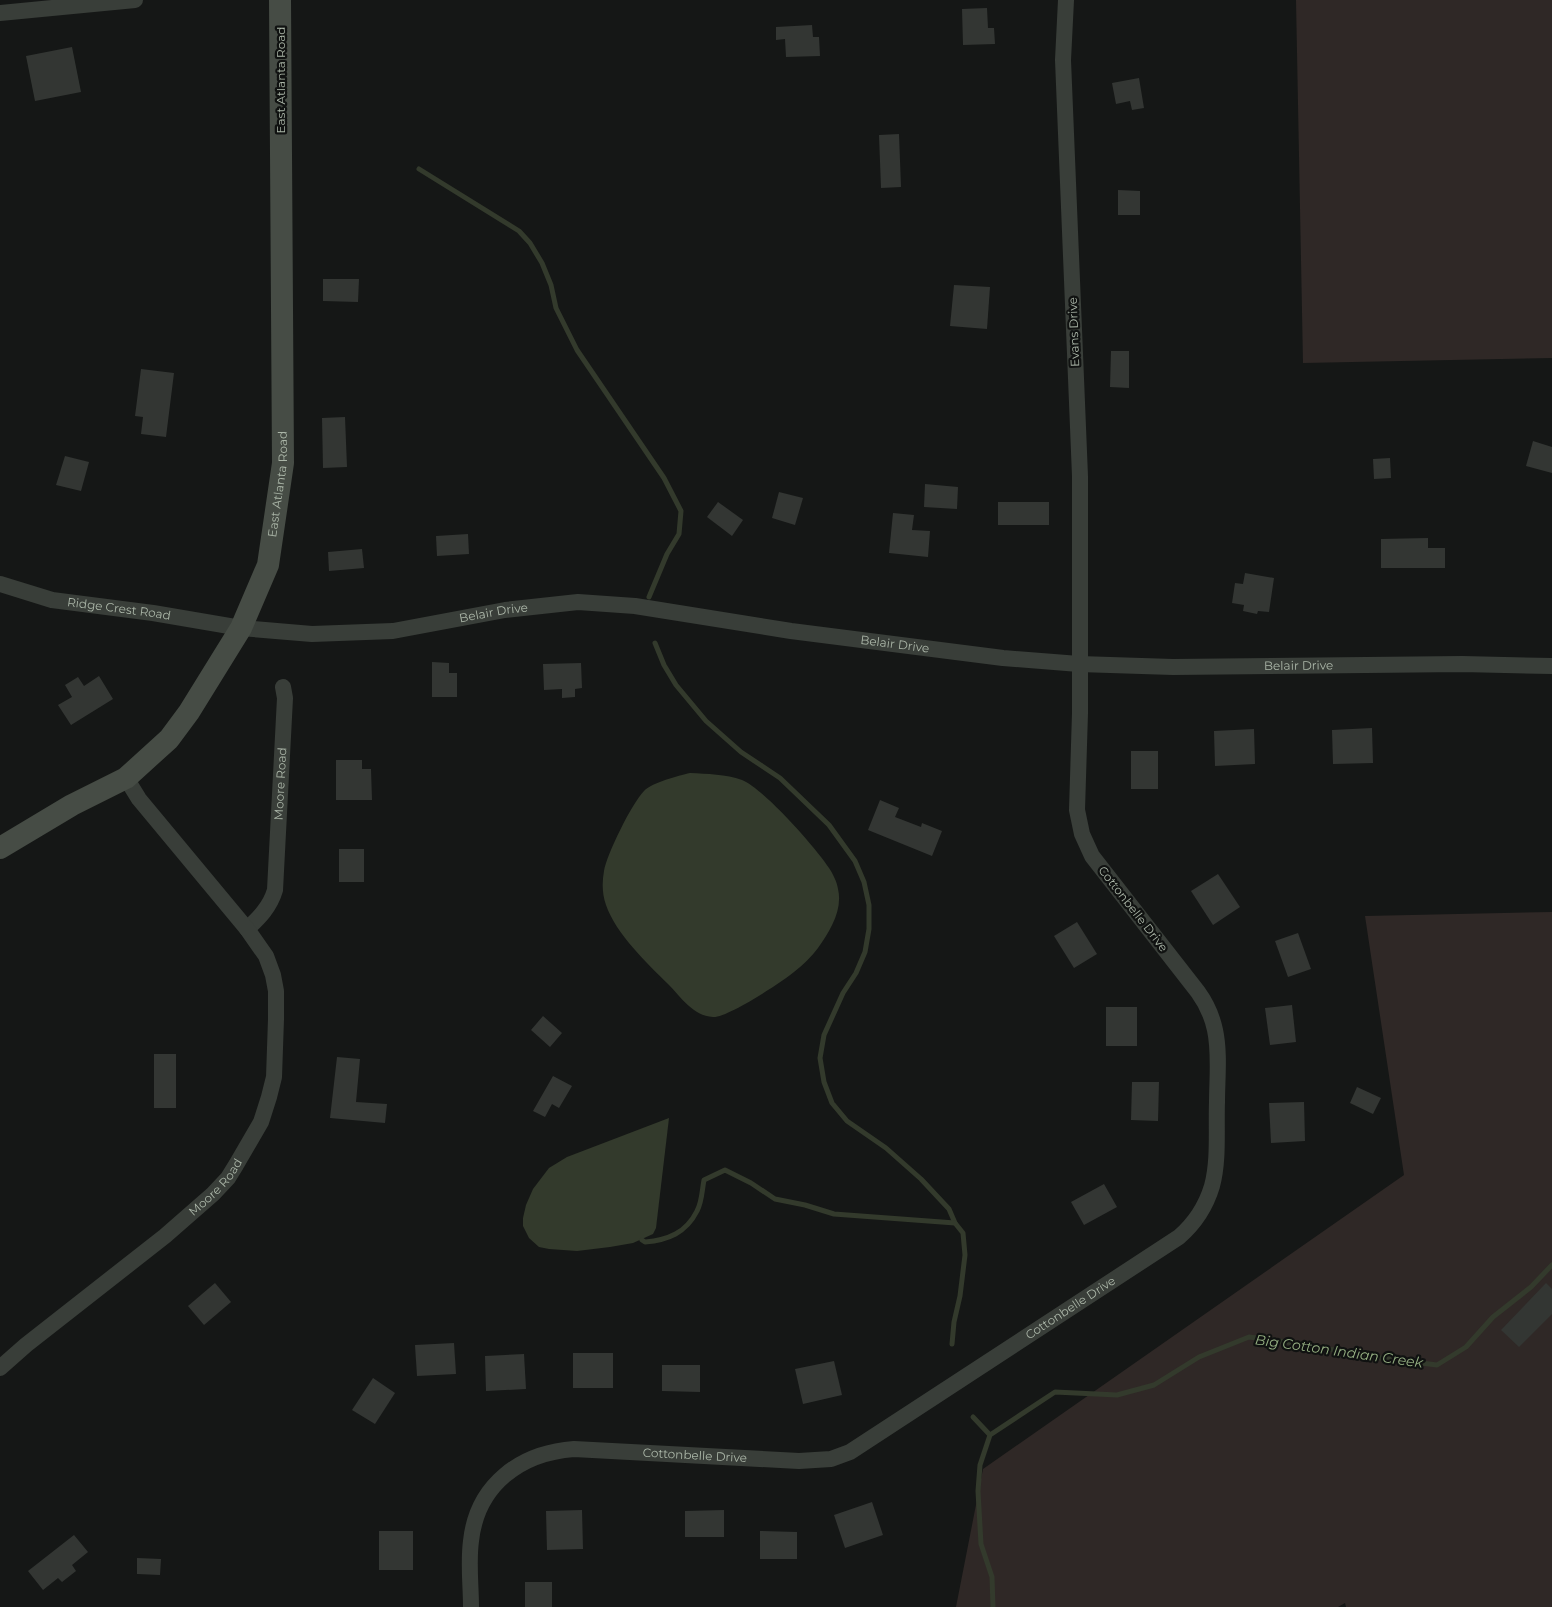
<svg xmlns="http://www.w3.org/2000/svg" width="1552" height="1607" font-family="Montserrat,sans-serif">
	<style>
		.green { fill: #2f2826 }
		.water { fill: #333a2c }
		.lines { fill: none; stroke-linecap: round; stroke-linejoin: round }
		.stream { stroke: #333a2c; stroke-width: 5 }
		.building { fill: #333633 }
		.street { stroke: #393e39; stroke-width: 16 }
		.secondary { stroke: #464c45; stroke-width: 22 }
		.labels { text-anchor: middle; stroke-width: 4.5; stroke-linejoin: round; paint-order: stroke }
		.street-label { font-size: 12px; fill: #abb6a8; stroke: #101211 }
		.water-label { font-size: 14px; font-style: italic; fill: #95af82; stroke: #101211 }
	</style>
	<rect width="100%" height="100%" fill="#151716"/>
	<g class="green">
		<polygon points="1296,0 1552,0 1552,358 1303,363"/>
		<polygon points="1552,912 1552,1607 1346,1607 1345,1603 1338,1607 956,1607 983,1469 1404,1175 1365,916"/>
	</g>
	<g class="water">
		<path d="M690,773C707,774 726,774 742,780C763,788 816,848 829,868C833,874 837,882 838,889C843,910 830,931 818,948C812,956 803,965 794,972C782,982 727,1018 713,1017C693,1016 681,997 668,984C647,963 616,934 606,905C602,894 602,882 604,871C607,854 632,803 644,791C653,782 678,776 690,773Z"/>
		<polygon points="669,1118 656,1228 653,1234 633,1243 610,1247 577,1251 549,1249 539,1247 529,1238 523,1226 523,1218 526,1205 533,1189 549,1168 567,1157"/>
	</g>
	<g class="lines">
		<g class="stream">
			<polyline points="419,169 519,231 530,243 542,263 551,285 556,308 577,350 664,478 681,511 679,534 667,554 649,597"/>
			<polyline points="655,643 664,665 676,685 706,721 741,752 780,778 829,825 855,861 864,882 869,905 869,929 865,952 856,973 843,993 824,1035 820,1058 824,1082 832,1103 847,1121 886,1148 921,1179 949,1209 955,1223 963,1233 965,1255 960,1296 954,1322 952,1344"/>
			<path d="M642,1240L645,1242C668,1240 686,1233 697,1211C702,1202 702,1190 704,1180L725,1170L751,1183L775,1199L805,1205L834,1214L955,1223"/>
			<polyline points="973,1417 990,1435"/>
			<polyline points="993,1607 992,1577 981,1544 978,1491 980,1465 990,1435 1055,1392 1117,1395 1154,1385 1199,1357 1249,1337 1302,1344 1365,1356 1437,1365 1466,1347 1493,1317 1531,1287 1552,1265"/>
		</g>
	</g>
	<g class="building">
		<polygon points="987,8 988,28 994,28 995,44 963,45 962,9"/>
		<polygon points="812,25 813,37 819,37 820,56 786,57 785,39 776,40 776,27"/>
		<polygon points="72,47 81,92 35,101 26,56"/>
		<polygon points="1139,78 1144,108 1132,110 1130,101 1116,104 1112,83"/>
		<polygon points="899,134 901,187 881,188 879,135"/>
		<polygon points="1118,190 1140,191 1140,215 1118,215"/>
		<polygon points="323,279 359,279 358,302 323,301"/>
		<polygon points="954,285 990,287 987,329 950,326"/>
		<polygon points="1111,351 1129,351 1129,388 1110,387"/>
		<polygon points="141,369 174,373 166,437 141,434 143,417 135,416"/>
		<polygon points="345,417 347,467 323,468 322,418"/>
		<polygon points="1533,441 1552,447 1552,473 1526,466"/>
		<polygon points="65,456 89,462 81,491 56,485"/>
		<polygon points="1390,458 1391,478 1374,479 1373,459"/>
		<polygon points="925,484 958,487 957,509 924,507"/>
		<polygon points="779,492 803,498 795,525 772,518"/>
		<polygon points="718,502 743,520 732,536 707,517"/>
		<rect x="998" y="502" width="51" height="23"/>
		<polygon points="893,513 914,515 912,530 930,531 928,557 889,553"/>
		<polygon points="468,534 469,554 437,556 436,536"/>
		<polygon points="1428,538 1428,548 1445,548 1445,568 1381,568 1381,539"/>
		<polygon points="362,549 364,568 329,571 328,552"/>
		<polygon points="1245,573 1274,578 1269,612 1258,611 1257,614 1243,611 1244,605 1232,603 1235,583 1243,584"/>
		<polygon points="432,662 449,663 449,673 457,673 457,697 432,697"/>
		<polygon points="581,663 582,688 575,689 575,697 562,698 562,689 544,690 543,664"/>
		<polygon points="99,676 113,699 71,725 58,705 72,697 65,685 78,677 84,686"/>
		<polygon points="1372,728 1373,763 1333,764 1332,730"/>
		<polygon points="1254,729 1255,764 1215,766 1214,731"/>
		<rect x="1131" y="751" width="27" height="38"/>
		<polygon points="336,760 362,760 362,769 371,769 372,800 336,800"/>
		<polygon points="880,800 899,808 895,817 921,827 922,823 942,831 932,856 868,830"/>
		<rect x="339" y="849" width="25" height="33"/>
		<polygon points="1218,874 1240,907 1213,925 1191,891"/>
		<polygon points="1077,922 1097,954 1074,968 1054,936"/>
		<polygon points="1298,933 1311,969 1288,977 1275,941"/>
		<polygon points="1292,1005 1296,1042 1270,1045 1265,1008"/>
		<rect x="1106" y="1007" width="31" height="39"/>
		<polygon points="543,1016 562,1033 550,1047 531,1030"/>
		<rect x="154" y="1054" width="22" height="54"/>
		<polygon points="337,1057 360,1059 356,1102 387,1104 385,1123 330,1118"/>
		<polygon points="553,1076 572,1086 559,1108 552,1104 545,1117 533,1111"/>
		<polygon points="1132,1082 1159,1082 1158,1121 1131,1120"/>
		<polygon points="1357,1087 1381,1098 1373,1114 1350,1103"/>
		<polygon points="1304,1102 1305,1141 1271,1143 1269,1103"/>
		<polygon points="1104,1184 1117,1207 1084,1225 1071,1202"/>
		<polygon points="215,1283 231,1302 204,1325 188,1306"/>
		<polygon points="1546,1283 1552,1289 1552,1314 1519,1347 1501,1330"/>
		<polygon points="454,1343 456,1374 417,1376 415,1345"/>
		<rect x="573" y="1353" width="40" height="35"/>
		<polygon points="524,1354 526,1389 486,1391 485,1356"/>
		<polygon points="834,1361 842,1395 803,1404 795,1369"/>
		<polygon points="662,1365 700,1365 700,1392 662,1391"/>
		<polygon points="373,1378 395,1393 375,1424 352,1410"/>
		<polygon points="872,1502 883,1535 845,1548 834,1515"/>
		<polygon points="582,1510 583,1549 547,1550 546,1511"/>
		<polygon points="724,1510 724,1537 685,1537 685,1511"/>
		<rect x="379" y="1531" width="34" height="39"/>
		<polygon points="760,1531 797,1532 797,1559 760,1559"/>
		<polygon points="74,1535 88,1552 72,1565 76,1571 62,1582 58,1578 43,1590 28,1571"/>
		<polygon points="137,1558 161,1559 160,1575 137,1574"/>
		<rect x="525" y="1582" width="27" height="25"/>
	</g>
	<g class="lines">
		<g class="street">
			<polyline points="0,13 135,0"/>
			<path id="s1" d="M0,584L52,600L153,613L241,628L312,634L393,631L505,610L578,602L635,606L791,631L1003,658L1079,664L1173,667L1462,664L1552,666"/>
			<path id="s2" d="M247,929C259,918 270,907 275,890L285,698L283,687"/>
			<path id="s3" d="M0,1368L26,1345L165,1236L213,1194L228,1178L236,1165L261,1122L269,1097L274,1077L276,1019V991L273,975L266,956L247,929L139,799L126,778"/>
			<path id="s4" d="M471,1607C471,1585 468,1563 471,1541C477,1485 520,1453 574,1449L799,1461L831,1459L850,1452L1179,1237C1194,1224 1206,1206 1212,1186C1219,1160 1216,1130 1217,1102C1217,1079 1220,1053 1215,1030C1212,1016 1206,1003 1198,992L1092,856L1082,834L1077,810L1080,713V476L1063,60L1066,0"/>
		</g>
		<path class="secondary" id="s5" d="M0,848L72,805L126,778L169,739L189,712L241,628L268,565L283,463L280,0"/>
	</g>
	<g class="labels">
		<g class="street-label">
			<text transform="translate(281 80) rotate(-90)" y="4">East Atlanta Road</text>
			<text transform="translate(1074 332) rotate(-92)" y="4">Evans Drive</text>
			<text dy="4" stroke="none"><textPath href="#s5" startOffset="485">East Atlanta Road</textPath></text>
			<text dy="4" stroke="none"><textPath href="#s1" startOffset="122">Ridge Crest Road</textPath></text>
			<text dy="4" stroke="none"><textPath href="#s1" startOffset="500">Belair Drive</textPath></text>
			<text dy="4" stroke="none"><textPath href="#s1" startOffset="905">Belair Drive</textPath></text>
			<text dy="4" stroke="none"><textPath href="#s1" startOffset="1310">Belair Drive</textPath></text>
			<text dy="4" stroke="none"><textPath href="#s2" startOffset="155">Moore Road</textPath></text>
			<text transform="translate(1133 909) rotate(52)" y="4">Cottonbelle Drive</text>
			<text dy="4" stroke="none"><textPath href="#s3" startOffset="282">Moore Road</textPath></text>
			<text dy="4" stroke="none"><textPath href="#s4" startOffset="758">Cottonbelle Drive</textPath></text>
			<text dy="4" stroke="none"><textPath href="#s4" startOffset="338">Cottonbelle Drive</textPath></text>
		</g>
		<g class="water-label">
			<text transform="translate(1339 1351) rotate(8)" y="5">Big Cotton Indian Creek</text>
		</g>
	</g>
</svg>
